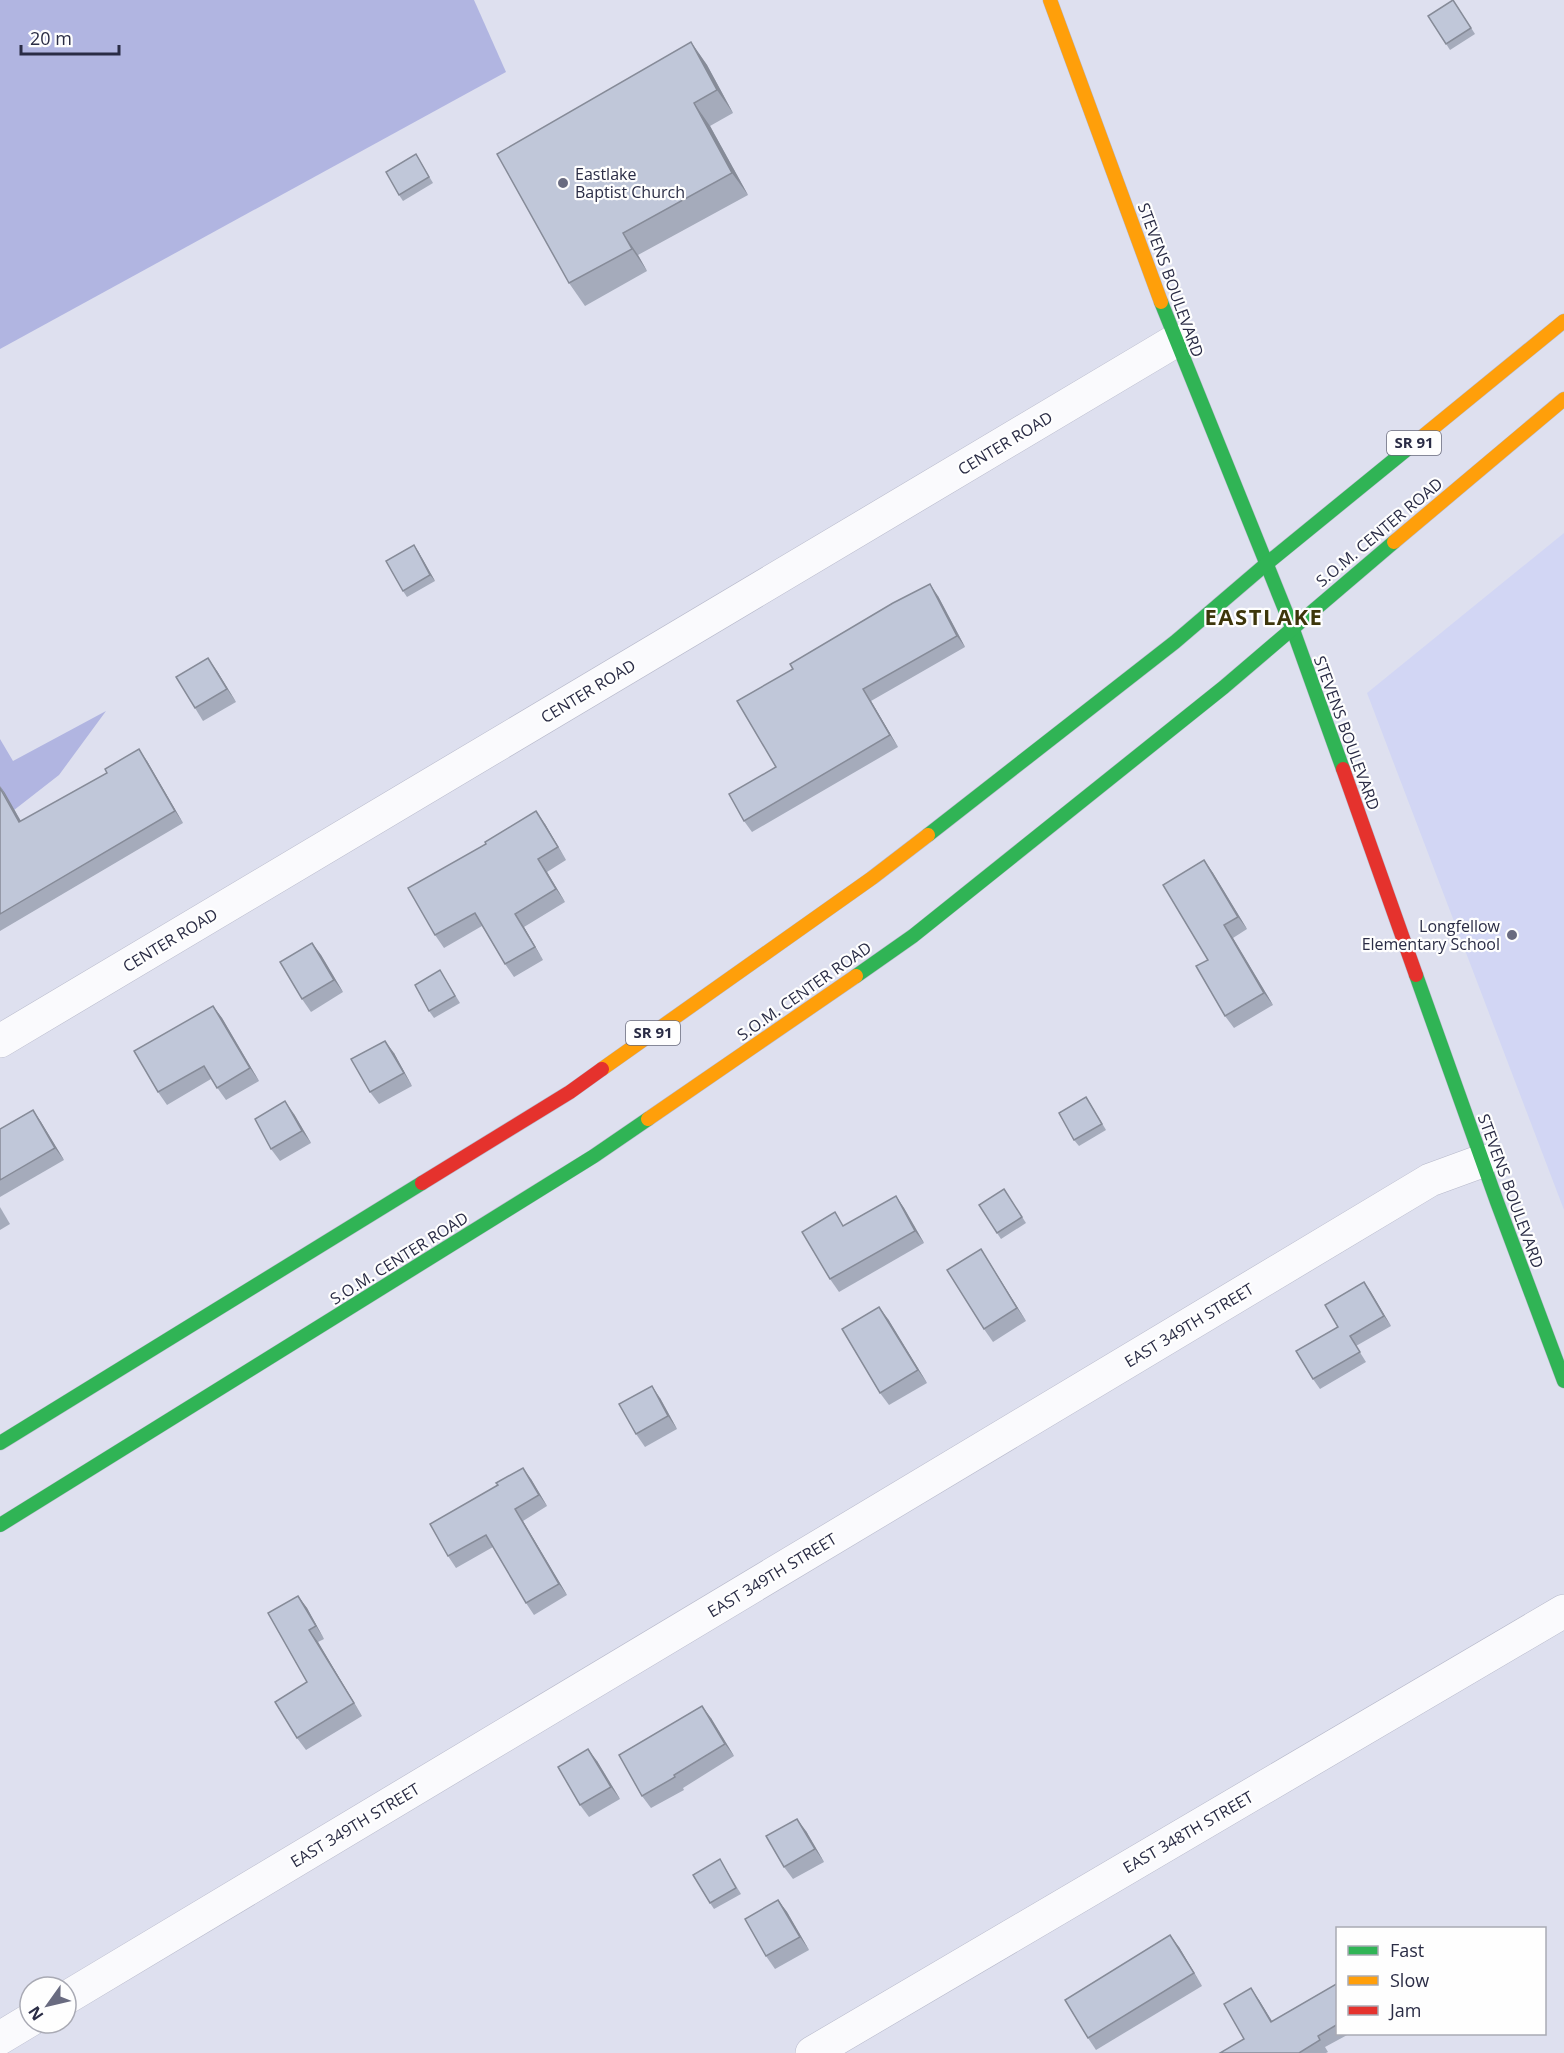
<svg xmlns="http://www.w3.org/2000/svg" width="1564" height="2053" font-family="'Open Sans',sans-serif">
	<style>
		.built { fill: #d2d6f4 }
		.forest { fill: #b1b5e1 }
		.lines { fill: none; stroke-linecap: round; stroke-linejoin: round }
		.street-casing { stroke: #b6b8ca; stroke-width: 34 }
		.fast-casing { stroke: #b6b8ca; stroke-width: 15 }
		.slow-casing { stroke: #b6b8ca; stroke-width: 15 }
		.jam-casing { stroke: #b6b8ca; stroke-width: 15 }
		.street { stroke: #fafafd; stroke-width: 33 }
		.fast { stroke: #30b455; stroke-width: 14 }
		.slow { stroke: #ff9f0a; stroke-width: 14 }
		.jam { stroke: #e5322d; stroke-width: 14 }
		.wall { fill: #a5abbb }
		.shaded-wall { fill: #868b98 }
		.building { fill: #c0c7d9; stroke: #868b98; stroke-width: 1.5 }
		.poi-dot { fill: #696b80; stroke: #fefefe; stroke-width: 2 }
		.labels { text-anchor: middle; stroke-width: 4.5; stroke-linejoin: round; paint-order: stroke }
		.shield { fill: #fefefe; stroke: #6a6b7c; stroke-width: 1.5 }
		.shield-label { font-size: 15px; font-weight: bold; fill: #2a2c45 }
		.poi-label { font-size: 16px; fill: #2a2c45; stroke: #fefefe; text-anchor: start }
		.street-label { font-size: 16px; fill: #2a2c45; stroke: #fefefe }
		.district-label { font-size: 22px; font-weight: bold; letter-spacing: 1.5px; fill: #3d360b; stroke: #fefefe }
	</style>
	<rect width="100%" height="100%" fill="#dee0ef"/>
	<polygon class="built" points="1564,533 1564,1210 1367,693"/>
	<g class="forest">
		<polygon points="0,0 474,0 506,72 0,349"/>
		<polygon points="106,711 59,775 0,821 0,739 13,761"/>
	</g>
	<g class="lines">
		<defs>
			<g id="street">
				<polyline points="0,1041 1175,341"/>
				<polyline points="66,1998 1430,1180 1482,1161"/>
				<polyline points="0,2038 30,2020"/>
				<polyline points="812,2053 1564,1611"/>
			</g>
			<g id="fast">
				<polyline points="1161,302 1292,627 1343,769"/>
				<polyline points="928,835 1175,642 1265,565 1411,446"/>
				<polyline points="1416,975 1497,1202 1564,1381"/>
				<polyline points="856,976 913,936 1224,687 1394,542"/>
				<polyline points="0,1443 422,1183"/>
				<polyline points="0,1525 594,1156 648,1119"/>
			</g>
			<g id="slow">
				<polyline points="1050,0 1161,302"/>
				<polyline points="1411,446 1564,321"/>
				<polyline points="1394,542 1564,399"/>
				<polyline points="602,1069 872,878 928,835"/>
				<polyline points="648,1119 856,976"/>
			</g>
			<g id="jam">
				<polyline points="1343,769 1416,975"/>
				<polyline points="422,1183 570,1092 602,1069"/>
			</g>
		</defs>
		<use href="#street" class="street-casing"/>
		<use href="#fast" class="fast-casing"/>
		<use href="#slow" class="slow-casing"/>
		<use href="#jam" class="jam-casing"/>
		<use href="#street" class="street"/>
		<use href="#fast" class="fast"/>
		<use href="#slow" class="slow"/>
		<use href="#jam" class="jam"/>
	</g>
	<g class="wall">
		<polygon points="1453,0 1475,34 1450,50 1428,16"/>
		<polygon points="691,42 707,65 733,113 710,126 748,195 638,255 647,271 585,306 569,283"/>
		<polygon points="416,154 433,183 403,201 399,195"/>
		<polygon points="418,551 435,581 407,597 403,591"/>
		<polygon points="938,596 965,647 871,701 898,747 752,832 744,821"/>
		<polygon points="217,671 236,702 203,721 195,708"/>
		<polygon points="147,761 183,823 0,931 0,786 21,821"/>
		<polygon points="545,824 566,860 547,872 565,902 524,927 543,960 514,977 505,964 482,926 444,948 435,935 486,844"/>
		<polygon points="1204,860 1213,873 1247,929 1233,938 1273,1005 1234,1028 1225,1016 1208,960"/>
		<polygon points="312,943 321,955 343,992 311,1012 302,999"/>
		<polygon points="440,970 460,1003 434,1018 429,1011"/>
		<polygon points="213,1006 222,1018 259,1081 226,1100 211,1079 167,1105 158,1092"/>
		<polygon points="394,1053 412,1086 379,1104 370,1092"/>
		<polygon points="1090,1103 1106,1130 1079,1146 1074,1140"/>
		<polygon points="33,1110 41,1122 64,1160 0,1197 0,1129"/>
		<polygon points="294,1114 311,1143 280,1161 271,1149"/>
		<polygon points="1004,1189 1026,1223 1001,1239 997,1233"/>
		<polygon points="896,1196 904,1208 924,1243 839,1292 830,1279"/>
		<polygon points="0,1207 10,1224 0,1230"/>
		<polygon points="981,1249 1026,1321 993,1342 984,1329"/>
		<polygon points="1364,1282 1391,1326 1356,1346 1366,1362 1320,1389 1313,1379 1338,1327"/>
		<polygon points="888,1319 927,1383 889,1405 880,1393"/>
		<polygon points="660,1398 677,1429 645,1447 636,1434"/>
		<polygon points="531,1479 547,1506 523,1521 567,1595 534,1615 526,1603 493,1547 456,1568 448,1556"/>
		<polygon points="298,1596 307,1608 324,1639 318,1642 362,1716 306,1750 297,1738 307,1682"/>
		<polygon points="711,1718 734,1756 683,1788 684,1790 651,1808 642,1796"/>
		<polygon points="597,1761 620,1799 589,1817 580,1805"/>
		<polygon points="806,1831 824,1862 793,1879 784,1867"/>
		<polygon points="724,1866 741,1894 714,1909 710,1903"/>
		<polygon points="778,1900 787,1912 809,1950 775,1969 766,1956"/>
		<polygon points="1179,1947 1202,1986 1096,2050 1088,2038"/>
		<polygon points="1338,1983 1338,2034 1349,2034 1325,2047 1328,2052 1326,2053 1220,2053 1244,2039 1259,2000 1272,2021"/>
	</g>
	<g class="shaded-wall">
		<polygon points="691,42 707,65 733,113 717,90"/>
		<polygon points="694,103 710,126 748,195 732,173"/>
		<polygon points="623,233 638,255 647,271 632,249"/>
		<polygon points="414,545 418,551 435,581 430,575"/>
		<polygon points="930,584 938,596 965,647 957,636"/>
		<polygon points="208,658 217,671 236,702 227,689"/>
		<polygon points="863,689 871,701 898,747 890,735"/>
		<polygon points="139,749 147,761 183,823 175,811"/>
		<polygon points="0,786 5,793 28,834 19,822"/>
		<polygon points="536,811 545,824 566,860 558,847"/>
		<polygon points="538,859 547,872 565,902 556,889"/>
		<polygon points="1204,860 1213,873 1247,929 1238,917"/>
		<polygon points="515,914 524,927 543,960 535,947"/>
		<polygon points="1224,925 1233,938 1273,1005 1264,993"/>
		<polygon points="312,943 321,955 343,992 334,980"/>
		<polygon points="213,1006 222,1018 259,1081 250,1068"/>
		<polygon points="385,1041 394,1053 412,1086 404,1073"/>
		<polygon points="285,1101 294,1114 311,1143 302,1131"/>
		<polygon points="33,1110 41,1122 64,1160 55,1148"/>
		<polygon points="896,1196 904,1208 924,1243 915,1231"/>
		<polygon points="981,1249 989,1262 1026,1321 1017,1308"/>
		<polygon points="1364,1282 1371,1292 1391,1326 1384,1316"/>
		<polygon points="879,1307 888,1319 927,1383 918,1370"/>
		<polygon points="652,1386 660,1398 677,1429 668,1416"/>
		<polygon points="523,1468 531,1479 547,1506 539,1495"/>
		<polygon points="515,1509 523,1521 567,1595 559,1584"/>
		<polygon points="298,1596 307,1608 324,1639 316,1626"/>
		<polygon points="309,1630 318,1642 362,1716 354,1703"/>
		<polygon points="702,1706 711,1718 734,1756 725,1744"/>
		<polygon points="588,1749 597,1761 620,1799 611,1787"/>
		<polygon points="797,1819 806,1831 824,1862 815,1849"/>
		<polygon points="778,1900 787,1912 809,1950 800,1937"/>
		<polygon points="1170,1935 1179,1947 1202,1986 1194,1973"/>
		<polygon points="1251,1988 1259,2000 1279,2033 1271,2022"/>
	</g>
	<g class="building">
		<polygon points="1453,0 1471,28 1446,44 1428,16"/>
		<polygon points="691,42 717,90 694,103 732,173 623,233 632,249 569,283 497,154"/>
		<polygon points="416,154 429,177 399,195 386,172"/>
		<polygon points="414,545 430,575 403,591 386,561"/>
		<polygon points="930,584 957,636 863,689 890,735 744,821 729,794 776,767 737,701 793,669 790,664 893,603"/>
		<polygon points="208,658 227,689 195,708 176,677"/>
		<polygon points="139,749 175,811 0,914 0,788 19,822 107,773 105,769"/>
		<polygon points="536,811 558,847 538,859 556,889 515,914 535,947 505,964 475,913 435,935 408,888 486,844 485,842"/>
		<polygon points="1204,860 1238,917 1224,925 1264,993 1225,1016 1196,966 1208,960 1163,885"/>
		<polygon points="312,943 334,980 302,999 280,962"/>
		<polygon points="440,970 455,996 429,1011 415,985"/>
		<polygon points="213,1006 250,1068 217,1088 204,1066 158,1092 134,1051"/>
		<polygon points="385,1041 404,1073 370,1092 351,1059"/>
		<polygon points="1086,1097 1102,1124 1074,1140 1059,1113"/>
		<polygon points="285,1101 302,1131 271,1149 255,1119"/>
		<polygon points="33,1110 55,1148 0,1180 0,1129"/>
		<polygon points="1004,1189 1022,1217 997,1233 979,1205"/>
		<polygon points="896,1196 915,1231 830,1279 802,1232 835,1212 843,1226"/>
		<polygon points="981,1249 1017,1308 984,1329 947,1270"/>
		<polygon points="1364,1282 1384,1316 1350,1336 1360,1352 1313,1379 1296,1351 1338,1327 1325,1305"/>
		<polygon points="879,1307 918,1370 880,1393 842,1329"/>
		<polygon points="652,1386 668,1416 636,1434 619,1404"/>
		<polygon points="523,1468 539,1495 515,1509 559,1584 526,1603 486,1535 448,1556 430,1524 498,1485 496,1483"/>
		<polygon points="298,1596 316,1626 309,1630 354,1703 297,1738 275,1702 307,1682 268,1613"/>
		<polygon points="702,1706 725,1744 674,1775 675,1777 642,1796 619,1755"/>
		<polygon points="588,1749 611,1787 580,1805 558,1767"/>
		<polygon points="797,1819 815,1849 784,1867 766,1836"/>
		<polygon points="720,1859 736,1888 710,1903 693,1875"/>
		<polygon points="778,1900 800,1937 766,1956 745,1919"/>
		<polygon points="1170,1935 1194,1973 1088,2038 1065,2000"/>
		<polygon points="1338,1983 1338,2024 1318,2036 1320,2040 1299,2053 1220,2053 1244,2039 1224,2004 1251,1988 1271,2022"/>
	</g>
	<g class="poi-dot">
		<circle cx="563" cy="183" r="6"/>
		<circle cx="1512" cy="935" r="6"/>
	</g>
	<g class="labels">
		<g class="shield">
			<rect x="1387" y="431" width="54" height="24" rx="4.5"/>
			<rect x="626" y="1021" width="54" height="24" rx="4.5"/>
		</g>
		<g class="shield-label">
			<text x="1414" y="448">SR 91</text>
			<text x="653" y="1038">SR 91</text>
		</g>
		<g class="poi-label">
			<text x="575" y="180">Eastlake<tspan x="575" dy="18">Baptist Church</tspan></text>
			<text x="1500" y="932" text-anchor="end">Longfellow<tspan x="1500" dy="18">Elementary School</tspan></text>
		</g>
		<g class="street-label">
			<text transform="translate(1171 280) rotate(70)" y="6">STEVENS BOULEVARD</text>
			<text transform="translate(1005 443) rotate(-31)" y="6">CENTER ROAD</text>
			<text transform="translate(1379 532) rotate(-40)" y="6">S.O.M. CENTER ROAD</text>
			<text transform="translate(588 691) rotate(-31)" y="6">CENTER ROAD</text>
			<text transform="translate(1347 733) rotate(70)" y="6">STEVENS BOULEVARD</text>
			<text transform="translate(170 940) rotate(-31)" y="6">CENTER ROAD</text>
			<text transform="translate(804 991) rotate(-35)" y="6">S.O.M. CENTER ROAD</text>
			<text transform="translate(1511 1191) rotate(70)" y="6">STEVENS BOULEVARD</text>
			<text transform="translate(399 1258) rotate(-32)" y="6">S.O.M. CENTER ROAD</text>
			<text transform="translate(1189 1325) rotate(-31)" y="6">EAST 349TH STREET</text>
			<text transform="translate(772 1575) rotate(-31)" y="6">EAST 349TH STREET</text>
			<text transform="translate(355 1825) rotate(-31)" y="6">EAST 349TH STREET</text>
			<text transform="translate(1188 1832) rotate(-30)" y="6">EAST 348TH STREET</text>
		</g>
		<g class="district-label">
			<text x="1264" y="625">EASTLAKE</text>
		</g>
	</g>
	<rect x="1336" y="1927" width="210" height="108" fill="#fefefe" stroke="#a9aab4" stroke-width="1.5"/>
	<rect x="1348" y="1946" width="30" height="9" fill="#30b455" stroke="#a9aab4" stroke-width="1.5"/>
	<text x="1390" y="1957" font-size="18" fill="#2a2c45">Fast</text>
	<rect x="1348" y="1976" width="30" height="9" fill="#ff9f0a" stroke="#a9aab4" stroke-width="1.5"/>
	<text x="1390" y="1987" font-size="18" fill="#2a2c45">Slow</text>
	<rect x="1348" y="2006" width="30" height="9" fill="#e5322d" stroke="#a9aab4" stroke-width="1.5"/>
	<text x="1390" y="2017" font-size="18" fill="#2a2c45">Jam</text>
	<g transform="translate(48 2005) rotate(236)"><circle r="28" fill="#fefefe" stroke="#a9aab4" stroke-width="1.5"/>
	<path d="M0-4.5L10 22L0 15L-10 22Z" fill="#696b80"/>
	<text y="-9" font-size="16" font-weight="bold" text-anchor="middle" fill="#2a2c45">N</text>
	</g>
	<path d="M21 45v9h98v-9" fill="none" stroke="#2a2c45" stroke-width="3"/>
	<text x="30" y="45" font-size="18" fill="#2a2c45" stroke="#fefefe" stroke-width="4.5" paint-order="stroke">20 m</text>
</svg>
